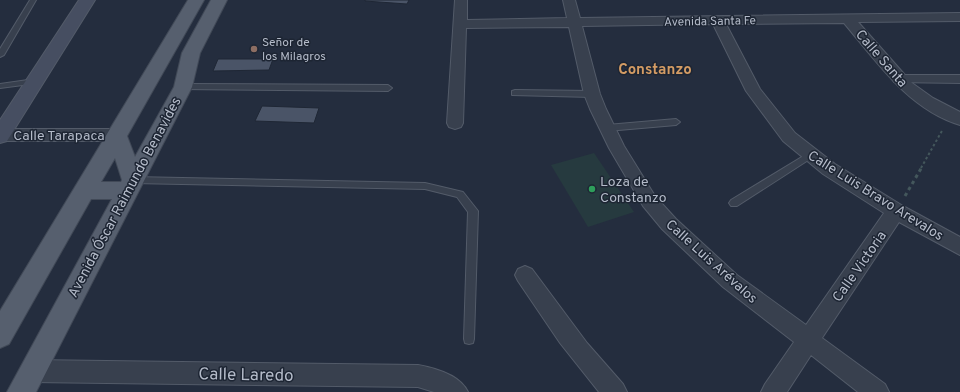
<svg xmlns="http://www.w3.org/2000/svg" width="960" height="392" font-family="Overpass,sans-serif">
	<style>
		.green { fill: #263a3f }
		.building { fill: #4a5467; stroke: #1f2735 }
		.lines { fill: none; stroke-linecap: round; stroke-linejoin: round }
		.service-casing { stroke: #535b69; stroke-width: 2 }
		.pedestrian-casing { stroke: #535b69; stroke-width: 2 }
		.minor-casing { stroke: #535b69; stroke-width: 2 }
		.secondary-casing { stroke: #535b69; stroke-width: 2 }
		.primary-casing { stroke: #414957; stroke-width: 2 }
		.path-far1 { stroke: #44575c; stroke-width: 2; stroke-dasharray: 2.5 2.5; stroke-linecap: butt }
		.path { stroke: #44575c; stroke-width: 3; stroke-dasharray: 3.5 3.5; stroke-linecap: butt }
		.service { fill: #38404e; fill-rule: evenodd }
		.pedestrian { fill: #38404e; fill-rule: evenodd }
		.minor { fill: #38404e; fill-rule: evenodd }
		.secondary { fill: #464e61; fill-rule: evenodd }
		.primary { fill: #565f6e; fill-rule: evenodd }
		.education-dot { fill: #8d6e63; stroke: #1d2533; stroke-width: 1.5 }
		.leisure-dot { fill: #2e9e5b; stroke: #1d2533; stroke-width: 1.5 }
		.labels { text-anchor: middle; stroke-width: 3; stroke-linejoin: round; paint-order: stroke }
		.far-street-label { font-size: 12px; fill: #b4bbc9; stroke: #1d2533 }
		.far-poi-label { font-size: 12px; fill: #b4bbc9; stroke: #1d2533; text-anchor: start }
		.street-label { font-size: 14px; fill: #b4bbc9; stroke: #1d2533 }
		.poi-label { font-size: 14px; fill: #b4bbc9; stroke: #1d2533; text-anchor: start }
		.neighbourhood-label { font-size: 15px; font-weight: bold; fill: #d49c64; stroke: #1d2533 }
		.near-street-label { font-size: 17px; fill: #b4bbc9; stroke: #1d2533 }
	</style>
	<rect width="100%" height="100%" fill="#242d3e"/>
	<polygon class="green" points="594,153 634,212 588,227 551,165"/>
	<g class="building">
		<polygon points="409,0 407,4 365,1 365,0"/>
		<polygon points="218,59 273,59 269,70 213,71"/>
		<polygon points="262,106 319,108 314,123 255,121"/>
	</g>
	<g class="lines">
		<defs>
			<g id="service">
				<polygon points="30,0 36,0 4,55 0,57 0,49"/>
				<polygon points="35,79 38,79 38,83 0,88 0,84"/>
				<polygon points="183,84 388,85 392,88 388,91 180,89 180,85"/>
				<polygon points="515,90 592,91 596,94 592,97 512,95 512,91"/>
				<polygon points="676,119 680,122 676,125 607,131 603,128 607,125"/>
				<polygon points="810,152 814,155 813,157 737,206 731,206 729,203 731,200"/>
				<polygon points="133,177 425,183 463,192 478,211 474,339 473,343 469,344 465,343 464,339 468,212 457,197 425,189 133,183 129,180"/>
			</g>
			<polygon id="pedestrian" points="898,75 960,75 960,83 894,82 892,79 894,76"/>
			<g id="minor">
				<path d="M455,0H467V20L567,18L563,0H575L580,18L960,13V21L858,22L912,83L933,98L960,112V125C909,110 876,61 844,23L726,24L760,89L795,133L835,164L903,206L960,237V255L899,222L822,338L885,384L889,392H858L811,355L787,392H761L765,384L794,342L723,287L662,229L643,206L609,148L590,109L584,94L569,27L466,28L463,123L461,127L455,129L449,127L447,123ZM713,24L746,91L783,141L823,174L884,213L806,325L737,275L676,219L655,196L624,146L606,109L600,94L582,26Z"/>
				<polygon points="0,129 117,129 123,131 125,135 123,139 117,141 0,141"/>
				<polygon points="525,266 532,269 587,343 623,384 627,392 599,392 560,343 518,281 515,275 518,269"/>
				<path d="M32,360L418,365C435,368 460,375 468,392H434L418,387L32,382L24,379L21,371L24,363Z"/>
			</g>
			<polygon id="secondary" points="79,0 95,0 7,141 0,143 0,120"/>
			<path id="primary" d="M188,0H204L127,136L135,157L174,87L182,53L211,0H227L200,53L192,87L36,392H7L112,199H91L9,344L0,348V311ZM115,158L122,180L121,182H101Z"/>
		</defs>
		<use href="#service" class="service-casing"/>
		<use href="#pedestrian" class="pedestrian-casing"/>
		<use href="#minor" class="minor-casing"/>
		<use href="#secondary" class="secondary-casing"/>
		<use href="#primary" class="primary-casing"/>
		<polyline class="path-far1" points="921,168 943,129"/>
		<polyline class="path" points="905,196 922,167"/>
		<use href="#service" class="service"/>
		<use href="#pedestrian" class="pedestrian"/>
		<use href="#minor" class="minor"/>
		<use href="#secondary" class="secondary"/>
		<use href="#primary" class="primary"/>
	</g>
	<circle class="education-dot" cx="254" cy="49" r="4"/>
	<circle class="leisure-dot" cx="592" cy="189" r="4"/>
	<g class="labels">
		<g class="far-street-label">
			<text transform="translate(710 21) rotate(-1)" y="4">Avenida Santa Fe</text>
		</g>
		<g class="far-poi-label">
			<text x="262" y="46">Señor de<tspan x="262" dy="14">los Milagros</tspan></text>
		</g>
		<g class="street-label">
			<text transform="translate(882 58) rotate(49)" y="5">Calle Santa</text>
			<text x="59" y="140">Calle Tarapaca</text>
			<text transform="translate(876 195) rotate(32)" y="5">Calle Luis Bravo Arevalos</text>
			<text transform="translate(124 197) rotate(-62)" y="5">Avenida Óscar Raimundo Benavides</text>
			<text transform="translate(712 261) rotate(42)" y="5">Calle Luis Arévalos</text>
			<text transform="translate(859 266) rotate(-55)" y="5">Calle Victoria</text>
		</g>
		<g class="poi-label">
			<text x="600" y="186">Loza de<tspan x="600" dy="16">Constanzo</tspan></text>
		</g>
		<g class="neighbourhood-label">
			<text x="655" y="74">Constanzo</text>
		</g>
		<g class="near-street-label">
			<text transform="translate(246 374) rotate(1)" y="6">Calle Laredo</text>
		</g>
	</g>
</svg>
